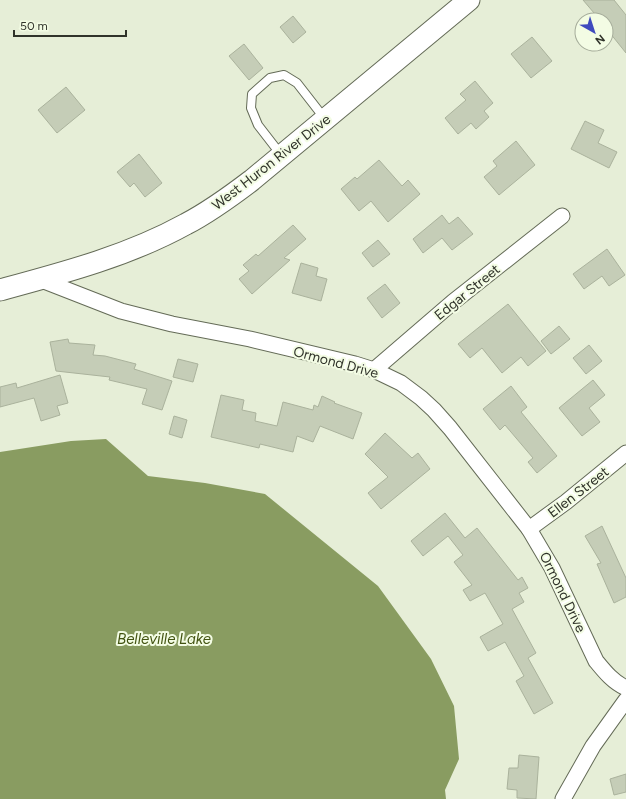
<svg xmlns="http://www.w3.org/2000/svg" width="626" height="799" font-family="Figtree,sans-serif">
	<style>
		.water { fill: #899c61 }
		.building { fill: #c5cdb7; stroke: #aab29c }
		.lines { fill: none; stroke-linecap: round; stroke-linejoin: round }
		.service-casing { stroke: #646b57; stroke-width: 10 }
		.minor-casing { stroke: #646b57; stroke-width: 17 }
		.secondary-casing { stroke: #646b57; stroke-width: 23 }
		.service { stroke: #fff; stroke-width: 8 }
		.minor { stroke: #fff; stroke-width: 15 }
		.secondary { stroke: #fff; stroke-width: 21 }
		.labels { text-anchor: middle; stroke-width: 4; stroke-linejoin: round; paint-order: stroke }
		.street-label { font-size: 14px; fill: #30332a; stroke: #f3fce4 }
		.water-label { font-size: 15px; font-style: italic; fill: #425311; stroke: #f3fce4 }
	</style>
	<rect width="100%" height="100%" fill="#e6eed7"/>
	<polygon class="water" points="106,439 148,476 205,483 265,494 378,586 431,659 454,706 459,759 445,790 446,799 0,799 0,452 71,441"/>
	<g class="building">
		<polygon points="583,0 614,0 626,15 626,53 606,28 606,20 600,20"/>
		<polygon points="293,16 306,32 293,43 280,27"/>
		<polygon points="532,37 552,61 531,78 511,54"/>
		<polygon points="244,44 263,68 249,80 229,56"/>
		<polygon points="475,81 493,103 484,111 489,117 476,129 471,123 458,134 445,118 466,100 460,94"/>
		<polygon points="66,87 85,110 57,133 38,110"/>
		<polygon points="585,121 604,130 598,143 617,152 609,168 571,149"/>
		<polygon points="516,141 535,165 499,195 484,177 497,166 493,161"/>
		<polygon points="139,154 162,183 145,197 134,183 130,187 117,172"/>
		<polygon points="379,160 402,186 408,180 420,194 388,222 371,201 359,211 341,189 355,177 357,179"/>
		<polygon points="442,215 449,224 458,217 473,234 452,250 442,238 423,253 413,239"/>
		<polygon points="293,225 306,239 284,258 290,260 252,294 239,279 249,271 243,265 256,254 258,256"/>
		<polygon points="378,240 390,254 373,267 362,253"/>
		<polygon points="607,249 625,275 609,286 602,276 584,289 573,274"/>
		<polygon points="301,263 318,268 316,276 327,279 321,301 292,293"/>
		<polygon points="385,284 400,303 382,318 367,298"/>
		<polygon points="508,304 546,351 528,366 521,357 502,373 482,348 470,358 458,344"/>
		<polygon points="559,326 570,339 551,354 541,341"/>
		<polygon points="68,339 69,343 95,345 93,355 105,356 136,364 134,369 172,381 162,410 142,404 147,389 109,380 110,377 56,371 50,342"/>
		<polygon points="589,345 602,361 586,374 573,358"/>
		<polygon points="178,359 198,364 193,382 173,377"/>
		<polygon points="60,375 68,403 57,406 60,415 41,421 34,398 0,407 0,387 16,383 17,388"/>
		<polygon points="593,380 605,395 589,408 600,422 582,436 559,408"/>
		<polygon points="511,386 527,407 521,412 557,456 537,473 528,462 533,458 505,425 500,430 483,409"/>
		<polygon points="221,395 244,400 242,410 256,413 255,421 277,426 283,402 313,410 314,405 318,407 322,396 335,402 334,403 362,413 353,439 320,426 313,442 297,436 293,452 260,444 259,448 211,437"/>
		<polygon points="174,416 187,420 182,438 169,434"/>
		<polygon points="385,433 412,458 418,453 430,469 381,509 368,493 388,477 365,454"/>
		<polygon points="445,513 465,538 477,528 518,580 522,577 528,588 519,593 524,602 512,609 536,653 528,658 553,703 534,714 516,681 524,676 505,642 488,651 480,637 503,624 485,593 470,601 463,590 472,585 454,562 463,555 448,536 423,556 411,541"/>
		<polygon points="602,526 626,578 626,597 614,603 597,564 601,563 585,536"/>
		<polygon points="519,755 539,757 536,799 517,798 517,790 507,789 509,768 518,768"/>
		<polygon points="626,774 626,792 614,795 610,779"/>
	</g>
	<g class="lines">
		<defs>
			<polyline id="service" points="282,156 258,125 251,108 252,94 270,78 284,75 297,83 325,119"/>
			<g id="minor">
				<path d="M39,279L121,311L172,324L250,339L355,364L374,370L401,383L421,398L434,410L450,428L529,529L552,568L596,661C605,672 613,682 626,688"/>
				<polyline points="374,370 453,302 562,216"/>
				<polyline points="529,529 566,502 626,453"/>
				<polyline points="563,799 593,746 626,700"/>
			</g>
			<path id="secondary" d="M0,290C63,273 128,256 186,224C209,212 231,196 252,180L469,0"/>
		</defs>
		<use href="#service" class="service-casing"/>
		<use href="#minor" class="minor-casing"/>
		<use href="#secondary" class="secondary-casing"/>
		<use href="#service" class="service"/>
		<use href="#minor" class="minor"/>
		<use href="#secondary" class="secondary"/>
	</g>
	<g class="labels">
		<g class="street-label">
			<text transform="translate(271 162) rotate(-38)" y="5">West Huron River Drive</text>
			<text transform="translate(467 292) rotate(-39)" y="5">Edgar Street</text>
			<text transform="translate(336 362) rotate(15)" y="5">Ormond Drive</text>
			<text transform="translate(578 492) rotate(-38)" y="5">Ellen Street</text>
			<text transform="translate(563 592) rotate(64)" y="5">Ormond Drive</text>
		</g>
		<g class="water-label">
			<text x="164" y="644">Belleville Lake</text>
		</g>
	</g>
	<g transform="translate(594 32) rotate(141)"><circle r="19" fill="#f3fce4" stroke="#a5ac9a"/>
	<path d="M0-3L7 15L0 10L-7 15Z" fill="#3f4abe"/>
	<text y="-6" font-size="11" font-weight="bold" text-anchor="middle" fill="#30332a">N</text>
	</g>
	<path d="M14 30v6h112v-6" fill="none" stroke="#30332a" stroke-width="2"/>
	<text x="20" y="30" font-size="12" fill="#30332a" stroke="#f3fce4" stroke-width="3" paint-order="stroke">50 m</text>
</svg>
